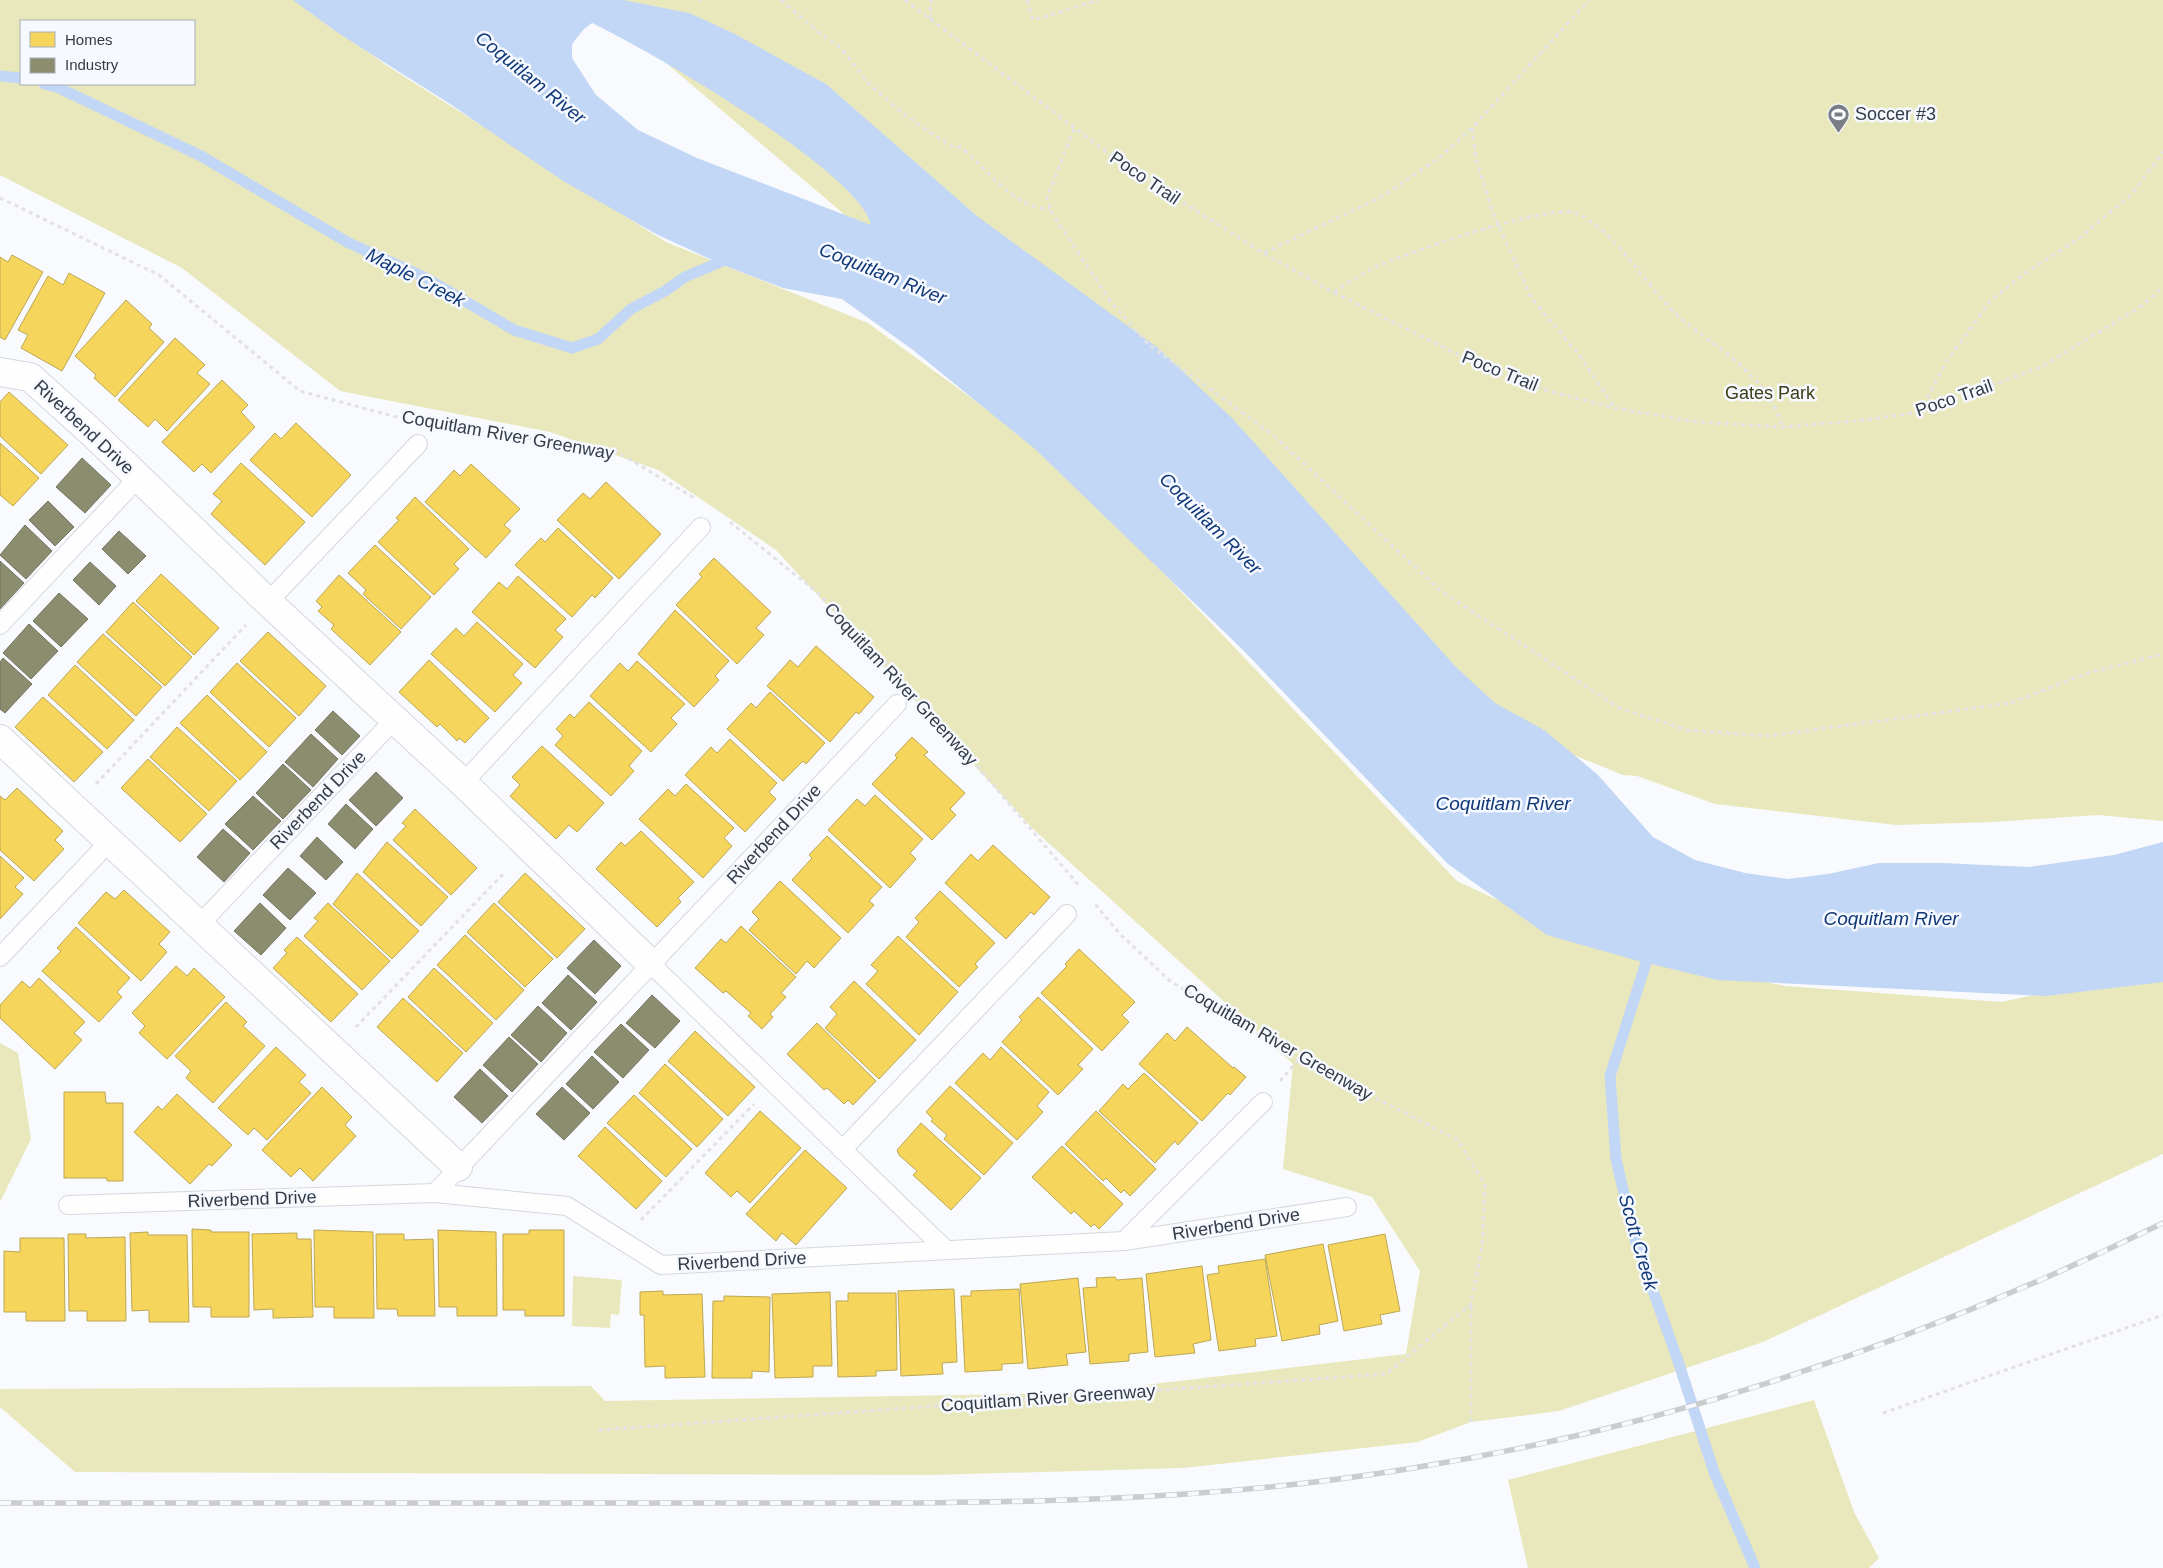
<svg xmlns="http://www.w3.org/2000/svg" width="2163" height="1568" font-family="Arial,sans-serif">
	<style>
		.green { fill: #e9e8bd; fill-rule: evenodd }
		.water { fill: #c2d6f6; fill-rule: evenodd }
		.homes { fill: #f6d55c; stroke: #bca755 }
		.industry { fill: #8c8c6e; stroke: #727462 }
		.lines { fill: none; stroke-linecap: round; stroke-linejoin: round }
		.stream { stroke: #c2d6f6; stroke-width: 11 }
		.lane-casing { stroke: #d4d7de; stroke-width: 20 }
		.street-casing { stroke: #d4d7de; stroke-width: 30 }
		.path { stroke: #e2e2e4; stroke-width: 3; stroke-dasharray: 4 4; stroke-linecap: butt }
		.lane { stroke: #fefeff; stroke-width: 18 }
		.street { stroke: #fefeff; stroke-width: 28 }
		.rail-casing { stroke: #cbcccd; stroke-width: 5.5 }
		.rail { stroke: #f6f9ff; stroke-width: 4; stroke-dasharray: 11; stroke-linecap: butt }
		.labels { text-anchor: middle; stroke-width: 5; stroke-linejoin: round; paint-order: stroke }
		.poi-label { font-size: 18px; fill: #343b45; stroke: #f6f9ff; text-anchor: start }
		.street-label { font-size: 18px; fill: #343b45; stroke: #f6f9ff }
		.park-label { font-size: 18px; fill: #3e3c15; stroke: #f6f9ff }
		.water-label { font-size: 19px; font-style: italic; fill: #103877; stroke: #f6f9ff }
	</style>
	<rect width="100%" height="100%" fill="#f8fafd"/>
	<g class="green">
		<path d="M0,0H297L386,65L666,242L868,323L1053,457L1457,881L1611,953L1786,986L2001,1002L2152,970H2163V1154L1763,1342L1559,1411L1471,1422L1418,1442L1183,1468L932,1475L75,1472L0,1407V1389L591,1386L605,1401L1077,1393L1406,1354L1420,1271L1372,1197L1283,1169L1293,1064L1033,829L776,550L658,470L550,432L340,391L182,268L0,175ZM21,21H194V84H21Z"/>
		<polygon points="592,0 2163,0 2163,821 2098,815 1993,822 1896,825 1715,804 1637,776 1623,775 1554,747 1372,663"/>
		<polygon points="0,1043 18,1053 31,1139 0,1202"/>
		<polygon points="573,1276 622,1280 619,1315 611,1314 610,1328 572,1326"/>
		<polygon points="1814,1400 1854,1512 1879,1558 1869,1568 1528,1568 1508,1480"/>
	</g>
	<path class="water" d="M293,0H623L689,13L733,33L826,84L977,216L1158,348L1232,418L1456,667L1495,703L1544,730L1597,774L1653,837L1695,860L1745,873L1788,879L1828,874L1879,863H1942L2029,867L2114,855L2163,842V982L2046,996L1717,980L1635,960L1547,935L1448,864L1243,650L1035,449L913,350L842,299L783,288L723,265L658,235L563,181L450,104L338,33ZM592,23C645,48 860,172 871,225L697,158L638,130L596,95L572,58V44L583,30Z"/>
	<g class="homes">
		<polygon points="12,255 43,272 5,340 0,337 0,257 8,262"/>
		<polygon points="69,273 105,293 62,371 21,348 28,335 18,330 48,276 63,285"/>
		<polygon points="126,300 152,324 149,328 164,342 115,397 94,378 96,375 75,356"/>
		<polygon points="175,338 205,365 197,373 210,384 167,431 155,419 148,427 118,400"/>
		<polygon points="222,380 248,405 241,412 255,427 211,473 202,464 194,472 162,442"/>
		<polygon points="9,392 68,445 41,474 0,436 0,402"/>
		<polygon points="296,423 351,475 312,517 250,460 275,433 281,439"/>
		<polygon points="0,443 39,478 13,506 0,495"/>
		<polygon points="241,463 305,522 265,565 211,514 222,501 213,494"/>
		<polygon points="471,464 520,509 504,525 511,531 486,558 425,502 454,470 460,476"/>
		<polygon points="606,482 661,534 619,579 557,520 583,493 590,499"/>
		<polygon points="415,497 469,549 454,564 459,569 434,595 378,542 399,520 396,518"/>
		<polygon points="558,528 613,578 595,598 592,595 572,617 515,565 541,538 545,542"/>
		<polygon points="375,545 431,597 401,629 363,594 366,590 348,573"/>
		<polygon points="714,558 771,612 756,628 764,635 737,664 676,605 702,577 699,574"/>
		<polygon points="161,574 219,628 194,655 136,601"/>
		<polygon points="339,575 401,632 370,665 331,629 334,625 318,611 322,607 316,601"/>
		<polygon points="518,576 566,619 555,630 563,637 535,668 472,612 499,582 507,589"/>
		<polygon points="133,602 192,657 165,686 106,632"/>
		<polygon points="675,610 729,661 715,676 719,680 694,707 638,654"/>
		<polygon points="477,622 523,664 513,675 522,683 495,712 431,654 456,628 464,636"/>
		<polygon points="268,632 326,686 299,716 240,661"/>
		<polygon points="103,634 162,687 136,716 77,662"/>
		<polygon points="816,646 874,697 859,714 856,712 830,742 767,686 790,660 798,667"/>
		<polygon points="429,660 489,718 465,743 459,738 457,741 440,724 437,727 399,692"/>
		<polygon points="637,661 685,704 671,718 677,724 651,752 590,696 620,663 628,671"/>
		<polygon points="237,663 296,718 269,747 210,692"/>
		<polygon points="75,665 134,720 107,749 48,695"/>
		<polygon points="770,692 825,743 806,764 803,761 783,781 727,729 751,703 756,708"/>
		<polygon points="207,695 267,752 240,780 180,723"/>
		<polygon points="43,697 103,752 74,782 15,727"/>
		<polygon points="589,702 642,751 629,766 634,771 611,796 555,745 563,736 556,729 570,714 574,718"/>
		<polygon points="177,727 237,781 209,811 150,757"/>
		<polygon points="912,737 928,752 924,755 965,793 950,809 956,815 932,840 872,784 897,758 895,755"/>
		<polygon points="730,739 777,783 769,792 776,799 745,832 685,775 711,747 717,753"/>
		<polygon points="542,746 604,803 577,832 569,825 556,839 510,796 520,785 512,777"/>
		<polygon points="148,759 207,814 180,842 121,788"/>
		<polygon points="686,784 734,828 724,838 732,846 703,878 639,819 668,789 675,796"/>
		<polygon points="17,788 63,831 55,840 64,849 34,881 0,850 0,796 5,800"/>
		<polygon points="875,795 923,839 910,853 916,859 890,888 828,830 857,799 865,806"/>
		<polygon points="415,809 477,868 451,895 393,840 406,826 402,823"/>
		<polygon points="641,831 694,882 678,898 681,902 657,927 596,869 621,842 625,846"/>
		<polygon points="827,836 882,887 869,901 874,905 848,933 792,880 812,858 809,855"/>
		<polygon points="387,842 448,897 421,926 363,872"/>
		<polygon points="993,845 1050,897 1034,915 1031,912 1006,939 945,883 971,854 978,861"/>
		<polygon points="0,856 24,878 15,887 23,894 0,919"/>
		<polygon points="357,873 419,931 392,959 333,904"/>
		<polygon points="525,873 585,929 557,958 498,902"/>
		<polygon points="780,881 841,938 814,968 807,961 796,974 749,930 759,919 752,912"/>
		<polygon points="124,890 170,932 159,944 167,952 141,981 78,923 106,892 115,899"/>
		<polygon points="940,891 995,943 975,964 978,967 959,987 906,937 919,922 915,918"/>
		<polygon points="328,903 390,961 362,990 304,936 318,921 314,918"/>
		<polygon points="494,903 553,959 525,987 467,932"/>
		<polygon points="741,926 796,977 781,993 786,997 770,1014 773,1017 762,1029 748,1016 751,1013 726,991 723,993 695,968 721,939 726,943"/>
		<polygon points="76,927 130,978 117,992 122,997 99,1022 42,971 61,951 57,948"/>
		<polygon points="465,935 524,990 496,1020 437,965"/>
		<polygon points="898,936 958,992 919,1035 866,984 878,971 871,965"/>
		<polygon points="297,937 358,994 331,1022 273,968 287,953 284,950"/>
		<polygon points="1079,949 1135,1002 1122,1015 1129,1022 1102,1051 1041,993 1067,966 1065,964"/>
		<polygon points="176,966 187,976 194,968 225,997 167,1059 139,1033 145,1026 132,1013"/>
		<polygon points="434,968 493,1023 466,1052 408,997"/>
		<polygon points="39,978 85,1022 74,1033 82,1040 55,1069 0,1018 0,1005 22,981 30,988"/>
		<polygon points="854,981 916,1040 879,1079 825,1028 837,1014 830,1007"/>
		<polygon points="1038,997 1093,1049 1078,1065 1083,1069 1058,1095 1002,1042 1022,1020 1019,1017"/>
		<polygon points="403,998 463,1053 437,1082 377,1027"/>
		<polygon points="226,1002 247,1022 243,1026 265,1046 213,1103 186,1078 191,1071 175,1056"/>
		<polygon points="817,1023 876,1081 853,1105 848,1100 844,1104 827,1088 824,1090 787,1054"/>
		<polygon points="1187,1027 1233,1068 1234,1067 1246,1077 1230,1095 1228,1093 1202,1121 1139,1064 1167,1033 1175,1041"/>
		<polygon points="695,1031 755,1087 728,1116 668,1061"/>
		<polygon points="276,1047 306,1075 299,1082 311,1093 267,1140 254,1128 248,1135 218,1108"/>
		<polygon points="1001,1047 1049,1092 1037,1106 1043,1112 1017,1140 955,1083 983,1053 990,1060"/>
		<polygon points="665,1064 723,1119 697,1147 639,1093"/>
		<polygon points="1144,1073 1198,1123 1178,1145 1175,1141 1155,1163 1099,1111 1123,1084 1128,1089"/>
		<polygon points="950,1086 1013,1143 984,1175 944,1139 947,1135 931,1121 933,1119 926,1112"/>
		<polygon points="322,1087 352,1117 345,1125 356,1136 313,1181 300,1168 291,1177 262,1150"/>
		<polygon points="64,1092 105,1092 106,1103 123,1103 123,1181 107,1181 107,1178 64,1178"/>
		<polygon points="177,1094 232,1145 212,1166 209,1164 190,1184 134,1132 158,1106 162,1110"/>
		<polygon points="634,1095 692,1149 666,1177 607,1123"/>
		<polygon points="760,1111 801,1148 750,1203 737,1191 731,1197 705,1173"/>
		<polygon points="1096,1111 1156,1169 1130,1196 1124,1190 1121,1193 1106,1178 1103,1181 1065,1144"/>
		<polygon points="921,1123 981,1178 951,1210 913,1175 917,1171 899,1155 897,1150"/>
		<polygon points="605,1127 662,1181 636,1209 578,1156"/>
		<polygon points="1062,1146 1123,1204 1099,1229 1094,1224 1091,1227 1074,1211 1071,1214 1032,1177"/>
		<polygon points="805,1150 847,1188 796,1245 782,1233 776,1241 746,1214"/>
		<polygon points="192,1229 211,1230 211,1232 249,1232 249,1317 211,1317 211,1307 193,1307"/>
		<polygon points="314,1230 373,1232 374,1318 334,1318 334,1307 315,1307"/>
		<polygon points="438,1230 496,1232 497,1316 457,1316 457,1307 439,1307"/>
		<polygon points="529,1230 564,1230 564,1316 525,1316 525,1310 503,1310 503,1234 529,1234"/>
		<polygon points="148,1232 148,1235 187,1235 189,1322 149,1322 149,1310 132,1311 130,1233"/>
		<polygon points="297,1233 297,1239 311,1239 313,1317 273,1318 273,1309 254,1310 252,1234"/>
		<polygon points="68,1234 86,1234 86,1238 125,1237 126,1321 87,1321 87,1311 69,1311"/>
		<polygon points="376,1234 404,1234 404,1240 433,1239 435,1316 398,1316 397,1309 377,1309"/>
		<polygon points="1385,1234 1400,1311 1380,1315 1382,1324 1344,1331 1328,1245"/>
		<polygon points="20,1238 64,1238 65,1321 26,1321 26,1312 4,1312 4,1251 20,1252"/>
		<polygon points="1323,1244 1338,1321 1319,1325 1320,1334 1282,1341 1265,1255"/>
		<polygon points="1265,1259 1277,1336 1255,1339 1256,1346 1219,1351 1207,1275 1219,1273 1218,1266"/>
		<polygon points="1202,1266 1211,1340 1193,1344 1195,1353 1155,1357 1146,1274"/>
		<polygon points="1115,1277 1117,1280 1142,1278 1148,1352 1129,1354 1129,1361 1090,1364 1083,1288 1097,1287 1096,1278"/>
		<polygon points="1078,1278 1086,1352 1066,1354 1068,1365 1028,1369 1020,1284"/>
		<polygon points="954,1289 957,1362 942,1363 943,1374 901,1376 898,1291"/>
		<polygon points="1019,1289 1023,1363 1002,1364 1002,1370 965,1372 961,1296 971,1296 971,1291"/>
		<polygon points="663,1291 663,1295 702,1294 705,1377 665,1378 665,1366 645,1367 644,1315 640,1315 640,1292"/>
		<polygon points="830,1292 832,1366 813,1366 813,1377 775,1378 772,1294"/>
		<polygon points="848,1293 896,1293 897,1370 876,1371 876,1376 838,1377 836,1301 848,1301"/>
		<polygon points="724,1296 770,1297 769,1372 752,1371 752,1378 712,1378 713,1301 724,1301"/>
	</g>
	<g class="industry">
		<polygon points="82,458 111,485 85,513 56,487"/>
		<polygon points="48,501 74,527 55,546 29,520"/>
		<polygon points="25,525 52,551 26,579 0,555"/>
		<polygon points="119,531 146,556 128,574 102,549"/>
		<polygon points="0,561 24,583 0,609"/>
		<polygon points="90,562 116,586 99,605 73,580"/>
		<polygon points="59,593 88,619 61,647 33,621"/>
		<polygon points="29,624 58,651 31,679 3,653"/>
		<polygon points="3,658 32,684 5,713 0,709 0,662"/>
		<polygon points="333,711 360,736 342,755 315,730"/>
		<polygon points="311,734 338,759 313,787 285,762"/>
		<polygon points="283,764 311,790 283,819 256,793"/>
		<polygon points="376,772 403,798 376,826 349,800"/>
		<polygon points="253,796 281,821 253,850 225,824"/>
		<polygon points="346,804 373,829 355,849 328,824"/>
		<polygon points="223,829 250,853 224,882 197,857"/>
		<polygon points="317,837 343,862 326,880 300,856"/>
		<polygon points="288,868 316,893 290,920 263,895"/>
		<polygon points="260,903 286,928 261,955 234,931"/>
		<polygon points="594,940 621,966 595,994 567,968"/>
		<polygon points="568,975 597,1002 571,1030 542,1003"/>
		<polygon points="652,995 680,1021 655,1048 626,1023"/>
		<polygon points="538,1006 567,1033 541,1062 511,1035"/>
		<polygon points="621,1024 649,1050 623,1078 594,1052"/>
		<polygon points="509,1037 538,1064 512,1092 483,1065"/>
		<polygon points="592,1056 619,1082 593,1109 566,1084"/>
		<polygon points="480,1069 508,1096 482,1123 454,1097"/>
		<polygon points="562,1087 590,1113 564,1140 536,1114"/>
	</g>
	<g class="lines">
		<g class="stream">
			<polyline points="0,76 21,78"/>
			<polyline points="44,84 57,87 201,156 347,242 426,278 514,330 572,348 598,339 631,309 665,291 685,277 732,257"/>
			<polyline points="1650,950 1610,1076 1616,1159 1634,1237 1678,1361 1714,1472 1755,1568"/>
		</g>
		<defs>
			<g id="lane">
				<polyline points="268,602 418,444"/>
				<polyline points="0,625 139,477"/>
				<polyline points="463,783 701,527"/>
				<polyline points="199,925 395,719"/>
				<polyline points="0,957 110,841"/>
				<polyline points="651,964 946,1250"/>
				<polyline points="842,1150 1067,914"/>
				<polyline points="435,1193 897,704"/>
				<polyline points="68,1205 435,1193 567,1206 661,1265 1124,1241 1347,1207"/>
				<polyline points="1124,1241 1263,1102"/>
			</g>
			<g id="street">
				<polyline points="0,372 30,377 89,430 268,602 463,783 651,964"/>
				<polyline points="0,739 458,1167"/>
			</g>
		</defs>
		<use href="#lane" class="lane-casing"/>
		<use href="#street" class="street-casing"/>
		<g class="path">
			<polyline points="700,0 700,2"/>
			<path d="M781,0L822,35L841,48L869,84L905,115L943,141L954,147H960C987,167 1013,209 1050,209"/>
			<polyline points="905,0 1121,163 1263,253 1333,292 1479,365 1545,390 1614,408 1697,422 1782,427 1866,420 1920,412 2043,366 2140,307 2163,287"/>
			<polyline points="1027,0 1033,20 1099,0"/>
			<polyline points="930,19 931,0"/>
			<polyline points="1472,128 1476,158 1493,213 1532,299 1580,356 1614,407"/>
			<polyline points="1074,129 1047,198 1052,213 1111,302 1148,344 1273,435 1441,591 1619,708 1687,730 1768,736 2011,703 2088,673 2163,654"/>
			<polyline points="0,198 159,275 300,391 404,419"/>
			<polyline points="1264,253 1381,197 1439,158 1472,128 1589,0"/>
			<path d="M1334,292C1350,281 1365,271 1383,264C1413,251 1555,201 1578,214C1621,236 1647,290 1684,321C1719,349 1772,380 1782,427"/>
			<polyline points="1920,412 1946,362 1990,301 2024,274 2078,239 2131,195 2163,152"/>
			<polyline points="440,426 614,450 696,499"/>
			<polyline points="730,522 819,594 899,676"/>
			<polyline points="925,705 1081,888"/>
			<polyline points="96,784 246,625"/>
			<polyline points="356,1027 506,871"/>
			<polyline points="1280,1081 1299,1059"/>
			<polyline points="641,1220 754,1104"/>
			<polyline points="1883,1413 2163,1315"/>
			<polyline points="1471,1422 1471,1304"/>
			<polyline points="599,1430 1386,1374 1471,1304 1482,1247 1485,1185 1458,1140 1299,1059 1170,981 1120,934 1095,904"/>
		</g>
		<use href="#lane" class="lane"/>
		<use href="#street" class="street"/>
		<defs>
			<path id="rail" d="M0,1503C244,1503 488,1503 732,1503C958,1503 1183,1506 1407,1469C1671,1427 1923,1341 2163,1223"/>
		</defs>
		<use href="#rail" class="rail-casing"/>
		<use href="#rail" class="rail"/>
	</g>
	<defs>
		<symbol id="stadium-pin" viewBox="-11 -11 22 30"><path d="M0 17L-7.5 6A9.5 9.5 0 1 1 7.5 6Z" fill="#797e85" stroke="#f6f9ff"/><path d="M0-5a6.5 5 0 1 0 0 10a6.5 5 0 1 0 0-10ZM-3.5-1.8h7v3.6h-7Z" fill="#fff"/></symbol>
	</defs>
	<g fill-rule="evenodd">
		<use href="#stadium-pin" x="1826" y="102" width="25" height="34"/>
	</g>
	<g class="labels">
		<g class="poi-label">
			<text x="1855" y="120">Soccer #3</text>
		</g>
		<g class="street-label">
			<text transform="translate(1145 178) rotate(34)" y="6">Poco Trail</text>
			<text transform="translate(1500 371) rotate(22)" y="6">Poco Trail</text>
			<text transform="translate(1954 398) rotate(-19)" y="6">Poco Trail</text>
			<text transform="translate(84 427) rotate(43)" y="6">Riverbend Drive</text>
			<text transform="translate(508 435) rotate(10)" y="6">Coquitlam River Greenway</text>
			<text transform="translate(901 684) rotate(47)" y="6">Coquitlam River Greenway</text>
			<text transform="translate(318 800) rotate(-46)" y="6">Riverbend Drive</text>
			<text transform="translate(774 834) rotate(-47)" y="6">Riverbend Drive</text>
			<text transform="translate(1278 1042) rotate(30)" y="6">Coquitlam River Greenway</text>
			<text transform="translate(252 1199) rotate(-2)" y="6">Riverbend Drive</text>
			<text transform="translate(1236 1224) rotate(-9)" y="6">Riverbend Drive</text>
			<text transform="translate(742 1261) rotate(-3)" y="6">Riverbend Drive</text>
			<text transform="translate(1048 1398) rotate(-4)" y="6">Coquitlam River Greenway</text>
		</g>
		<g class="park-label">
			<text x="1770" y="399">Gates Park</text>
		</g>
		<g class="water-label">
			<text transform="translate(531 77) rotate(39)" y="7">Coquitlam River</text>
			<text transform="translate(883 273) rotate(22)" y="7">Coquitlam River</text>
			<text transform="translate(416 277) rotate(27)" y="7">Maple Creek</text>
			<text transform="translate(1211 523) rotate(45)" y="7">Coquitlam River</text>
			<text x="1503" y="810">Coquitlam River</text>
			<text x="1891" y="925">Coquitlam River</text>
			<text transform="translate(1639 1242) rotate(74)" y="7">Scott Creek</text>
		</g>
	</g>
	<rect x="20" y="20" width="175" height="65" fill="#f6f9ff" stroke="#a8adb5"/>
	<rect x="30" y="32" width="25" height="15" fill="#f6d55c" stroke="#a8adb5"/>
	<text x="65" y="45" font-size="15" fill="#343b45">Homes</text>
	<rect x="30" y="58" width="25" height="15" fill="#8c8c6e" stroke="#a8adb5"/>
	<text x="65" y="70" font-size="15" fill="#343b45">Industry</text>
</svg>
